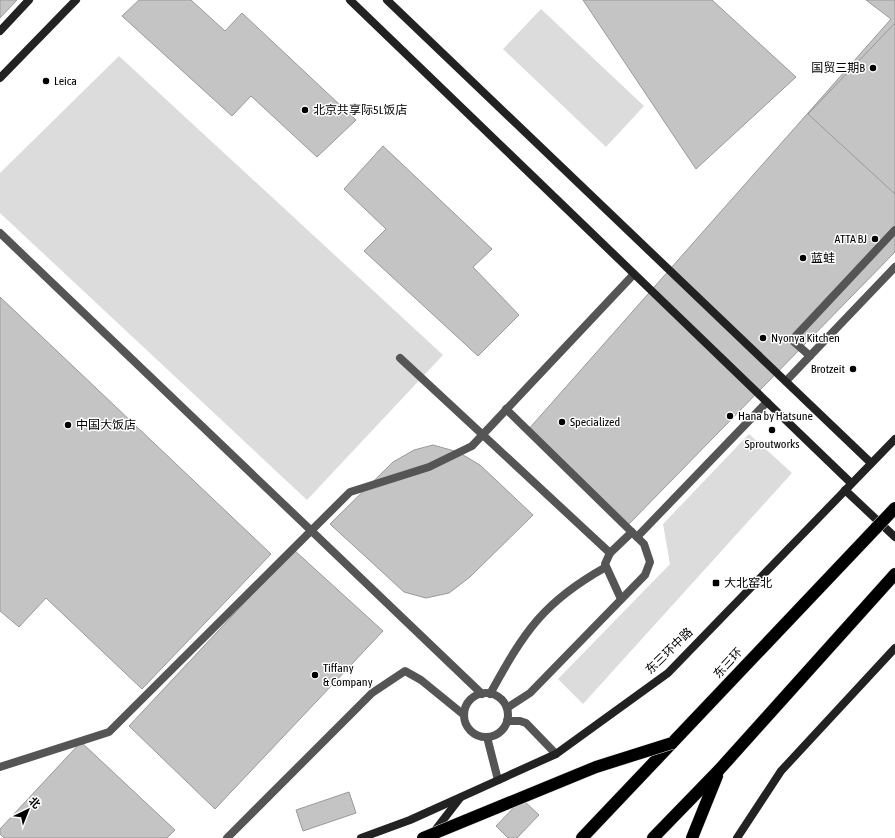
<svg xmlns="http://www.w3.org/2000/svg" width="895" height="838" font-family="'Asap Condensed','Noto Sans SC',sans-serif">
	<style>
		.green { fill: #dcdcdc }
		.building { fill: #c4c4c4; stroke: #999 }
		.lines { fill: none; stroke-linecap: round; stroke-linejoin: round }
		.highway-casing { stroke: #dbdbdb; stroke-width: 13 }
		.lane { stroke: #555; stroke-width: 8 }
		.street { stroke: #555; stroke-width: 8 }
		.secondary { stroke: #222; stroke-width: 8 }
		.highway { stroke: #000; stroke-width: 12 }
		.highway-bridge-casing { stroke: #dbdbdb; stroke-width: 13; stroke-linecap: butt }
		.highway-bridge { stroke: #000; stroke-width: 12 }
		.poi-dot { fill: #000; stroke: #fff; stroke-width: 1.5 }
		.labels { text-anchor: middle; stroke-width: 3; stroke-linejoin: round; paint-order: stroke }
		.poi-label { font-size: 12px; fill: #000; stroke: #fff; text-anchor: start }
		.street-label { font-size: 12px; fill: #000; stroke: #fff }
	</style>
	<rect width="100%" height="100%" fill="#fff"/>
	<g class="green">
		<polygon points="541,9 644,106 606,147 503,49"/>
		<polygon points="119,56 443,355 307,500 0,213 0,173"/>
		<polygon points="749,434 792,473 583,704 558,679 670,564 663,524"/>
	</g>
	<g class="building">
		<polygon points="0,0 17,0 0,18"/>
		<polygon points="139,0 191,0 225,31 242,13 356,120 317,157 251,96 232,116 122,16"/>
		<polygon points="583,0 712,0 796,77 696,169"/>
		<polygon points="866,0 895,0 895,252 626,527 527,431 891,19"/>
		<polygon points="895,23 895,194 808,114"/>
		<polygon points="383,146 492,249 473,267 519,315 478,356 364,251 386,229 344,189"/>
		<polygon points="0,297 271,554 142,689 46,598 19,627 0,611"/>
		<polygon points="433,445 458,452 480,465 533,515 470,577 449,593 426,598 404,592 330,524 393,462 414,450"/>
		<polygon points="294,550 383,631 215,809 129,726"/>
		<polygon points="81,742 175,830 167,838 4,838 0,834 0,829"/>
		<polygon points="349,792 356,813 303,831 296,810"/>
		<polygon points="522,799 539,815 517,838 508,838 496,826"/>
	</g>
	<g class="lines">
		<defs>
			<g id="highway">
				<polyline points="582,838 877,527"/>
				<polyline points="653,838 719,770 895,574"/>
				<polyline points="692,838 717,776"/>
			</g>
		</defs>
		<use href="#highway" class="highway-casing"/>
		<g class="lane">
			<polyline points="0,233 482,694"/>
			<polyline points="810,356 792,340 895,230"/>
			<polyline points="400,358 610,553"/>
			<polyline points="786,381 895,267"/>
			<polyline points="637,537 767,402"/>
			<polyline points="621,599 605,564 610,553 632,532"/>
			<path d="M490,694C524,632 543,602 606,567"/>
			<polyline points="507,721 520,721 526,723 556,754"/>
			<polyline points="487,737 498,780"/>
		</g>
		<g class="street">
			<polyline points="506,409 644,544 650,562 645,575 530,693 507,708"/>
			<circle cx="486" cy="715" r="22"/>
			<polyline points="0,767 109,732 350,492 429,467 472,446 634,274"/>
			<polyline points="227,838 372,693 405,671 421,680 464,715"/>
		</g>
		<g class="secondary">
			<polyline points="350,0 851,483"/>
			<polyline points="387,0 871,463"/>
			<polyline points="0,31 29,0"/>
			<polyline points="0,78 76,0"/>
			<polyline points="845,490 895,537"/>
			<polyline points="433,833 460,798"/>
			<polyline points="361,838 410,820 556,754 668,673 895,439"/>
			<polyline points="737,838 781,771 895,648"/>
		</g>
		<use href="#highway" class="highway"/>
		<defs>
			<g id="highway-bridge">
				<polyline points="877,527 895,508"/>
				<polyline points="423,838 596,767 672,743"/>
			</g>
		</defs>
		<use href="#highway-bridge" class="highway-bridge-casing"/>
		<use href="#highway-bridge" class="highway-bridge"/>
	</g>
	<g class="poi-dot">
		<circle cx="873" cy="68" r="4"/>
		<circle cx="46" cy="81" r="4"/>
		<circle cx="305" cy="110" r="4"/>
		<circle cx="875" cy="239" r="4"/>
		<circle cx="803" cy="258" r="4"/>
		<circle cx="763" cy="338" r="4"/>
		<circle cx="853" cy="369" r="4"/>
		<circle cx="730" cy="416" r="4"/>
		<circle cx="562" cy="422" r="4"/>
		<circle cx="68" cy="425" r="4"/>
		<circle cx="772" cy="430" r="4"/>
		<rect x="712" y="579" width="8" height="8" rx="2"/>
		<circle cx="315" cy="675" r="4"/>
	</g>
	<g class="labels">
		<g class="poi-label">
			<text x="865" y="72" text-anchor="end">国贸三期B</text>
			<text x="54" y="85">Leica</text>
			<text x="313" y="114">北京共享际5L饭店</text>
			<text x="867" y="243" text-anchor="end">ATTA BJ</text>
			<text x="811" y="262">蓝蛙</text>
			<text x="771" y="342">Nyonya Kitchen</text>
			<text x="845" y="373" text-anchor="end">Brotzeit</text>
			<text x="738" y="420">Hana by Hatsune</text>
			<text x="570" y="426">Specialized</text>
			<text x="76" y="429">中国大饭店</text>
			<text x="772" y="448" text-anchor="middle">Sproutworks</text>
			<text x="724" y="587">大北窑北</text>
			<text x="323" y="672">Tiffany<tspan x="323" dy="14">&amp; Company</tspan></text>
		</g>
		<g class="street-label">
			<text transform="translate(669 651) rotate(-44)" y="4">东三环中路</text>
			<text transform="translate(728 663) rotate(-47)" y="4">东三环</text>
		</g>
	</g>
	<g transform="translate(28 810) rotate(43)" stroke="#ffffff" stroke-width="3" paint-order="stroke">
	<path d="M0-3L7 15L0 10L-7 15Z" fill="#000000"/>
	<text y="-6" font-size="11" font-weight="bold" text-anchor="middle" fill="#000000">北</text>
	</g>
</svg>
